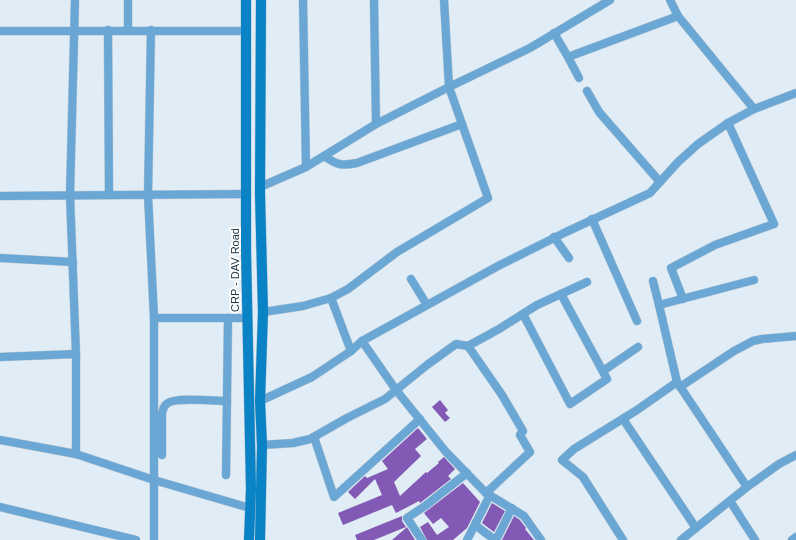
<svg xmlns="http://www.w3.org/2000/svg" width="796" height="540" font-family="Helvetica,sans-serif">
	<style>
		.building { fill: #8359b6 }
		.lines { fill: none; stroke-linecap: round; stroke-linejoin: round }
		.street-casing { stroke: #b8c8d4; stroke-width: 9 }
		.secondary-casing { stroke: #b8c8d4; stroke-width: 11 }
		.street { stroke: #6ba7d5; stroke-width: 8 }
		.secondary { stroke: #0983c6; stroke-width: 10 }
		.labels { text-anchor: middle; stroke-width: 4; stroke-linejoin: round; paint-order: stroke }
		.street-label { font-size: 11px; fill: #173347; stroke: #fff }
	</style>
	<rect width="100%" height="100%" fill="#e0edf7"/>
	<g class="building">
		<polygon points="440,400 448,410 445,413 450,418 445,422 432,407"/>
		<polygon points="418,428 427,439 415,449 421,456 394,482 400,496 426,472 427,473 439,463 438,462 444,457 455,469 448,476 451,479 420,503 419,501 396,513 392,505 343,525 338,513 382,495 375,479 355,499 348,492 365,476 367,478 388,469 382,461"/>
		<polygon points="463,483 480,502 467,528 453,540 427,540 420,527 428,522 437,535 449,527 441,518 433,524 424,513"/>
		<polygon points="492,503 505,511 494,532 482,523"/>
		<polygon points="402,516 402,521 406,527 374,540 357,540 355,535"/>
		<polygon points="514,516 520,520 526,528 525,529 534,540 502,540"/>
		<polygon points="407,527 415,540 392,540"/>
	</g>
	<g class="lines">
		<defs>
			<g id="street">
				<polyline points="75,0 70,195 76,354 76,454"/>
				<polyline points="128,0 128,30"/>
				<polyline points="303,0 306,167"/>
				<polyline points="374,0 376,124 449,87 444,0"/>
				<polyline points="670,0 678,16 754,109"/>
				<polyline points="108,30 109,195"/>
				<polyline points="151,30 148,195 154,318 154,540"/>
				<polyline points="0,31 246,31"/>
				<polyline points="554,33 568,57 579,78"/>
				<polyline points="568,57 678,16"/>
				<polyline points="587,91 599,112 660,182"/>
				<path d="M324,156C337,165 341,166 357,163L462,124"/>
				<polyline points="260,187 306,167 376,124"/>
				<polyline points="0,196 247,194"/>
				<polyline points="592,219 637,321"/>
				<polyline points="554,237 569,258"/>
				<polyline points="0,258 73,262"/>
				<polyline points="411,279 427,305"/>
				<polyline points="653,281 659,305"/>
				<polyline points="331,298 351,351"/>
				<polyline points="683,299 671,268 715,245 774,224 728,123"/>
				<polyline points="263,312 303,306 331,298 348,289 397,252 488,198 449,87 530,48 610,0"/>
				<polyline points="523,314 570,404 607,379 561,294"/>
				<polyline points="154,318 247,318"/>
				<polyline points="362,341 396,390 446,452 486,493 524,516 541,540"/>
				<polyline points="468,346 502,395 523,431 520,435 530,452 486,493"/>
				<polyline points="0,357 76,354"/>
				<polyline points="603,371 638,347"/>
				<polyline points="680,387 734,351 753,341 762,339 796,336"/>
				<polyline points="260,401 312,377 351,351 362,341 498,266 566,232 650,193 678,162 698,144 728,123 754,109 796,93"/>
				<polyline points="623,419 696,528"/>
				<polyline points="314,437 334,497 420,419"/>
				<polyline points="0,440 76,454 154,480 250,508"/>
				<polyline points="262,445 293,443 310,439 347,418 385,399 427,365 456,344 468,346 499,329 537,305 587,282"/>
				<path d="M162,455V413C163,409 164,405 168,403C176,397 216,401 227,401"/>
				<polyline points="226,475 228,318"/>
				<polyline points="747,487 677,382 659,305 754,280"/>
				<polyline points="730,501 755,540"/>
				<polyline points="0,507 136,540"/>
				<polyline points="475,525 495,540"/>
				<polyline points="422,540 407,518 425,506 467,473"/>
				<polyline points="467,540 490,495"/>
				<polyline points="496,540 512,508"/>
				<polyline points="623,540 583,477 562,460 574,449 637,410 677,382"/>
				<polyline points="681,540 747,487 779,464 796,455"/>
				<polyline points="792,540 796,537"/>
			</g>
			<g id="secondary">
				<polyline points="246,0 246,250 251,489 249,540"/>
				<polyline points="260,540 262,445 260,401 263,312 260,194 261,0"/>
			</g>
		</defs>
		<use href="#street" class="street-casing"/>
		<use href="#secondary" class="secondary-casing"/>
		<use href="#street" class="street"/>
		<use href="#secondary" class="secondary"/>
	</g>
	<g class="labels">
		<g class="street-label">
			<text transform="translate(235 270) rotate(-90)" y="4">CRP - DAV Road</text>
		</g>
	</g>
</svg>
